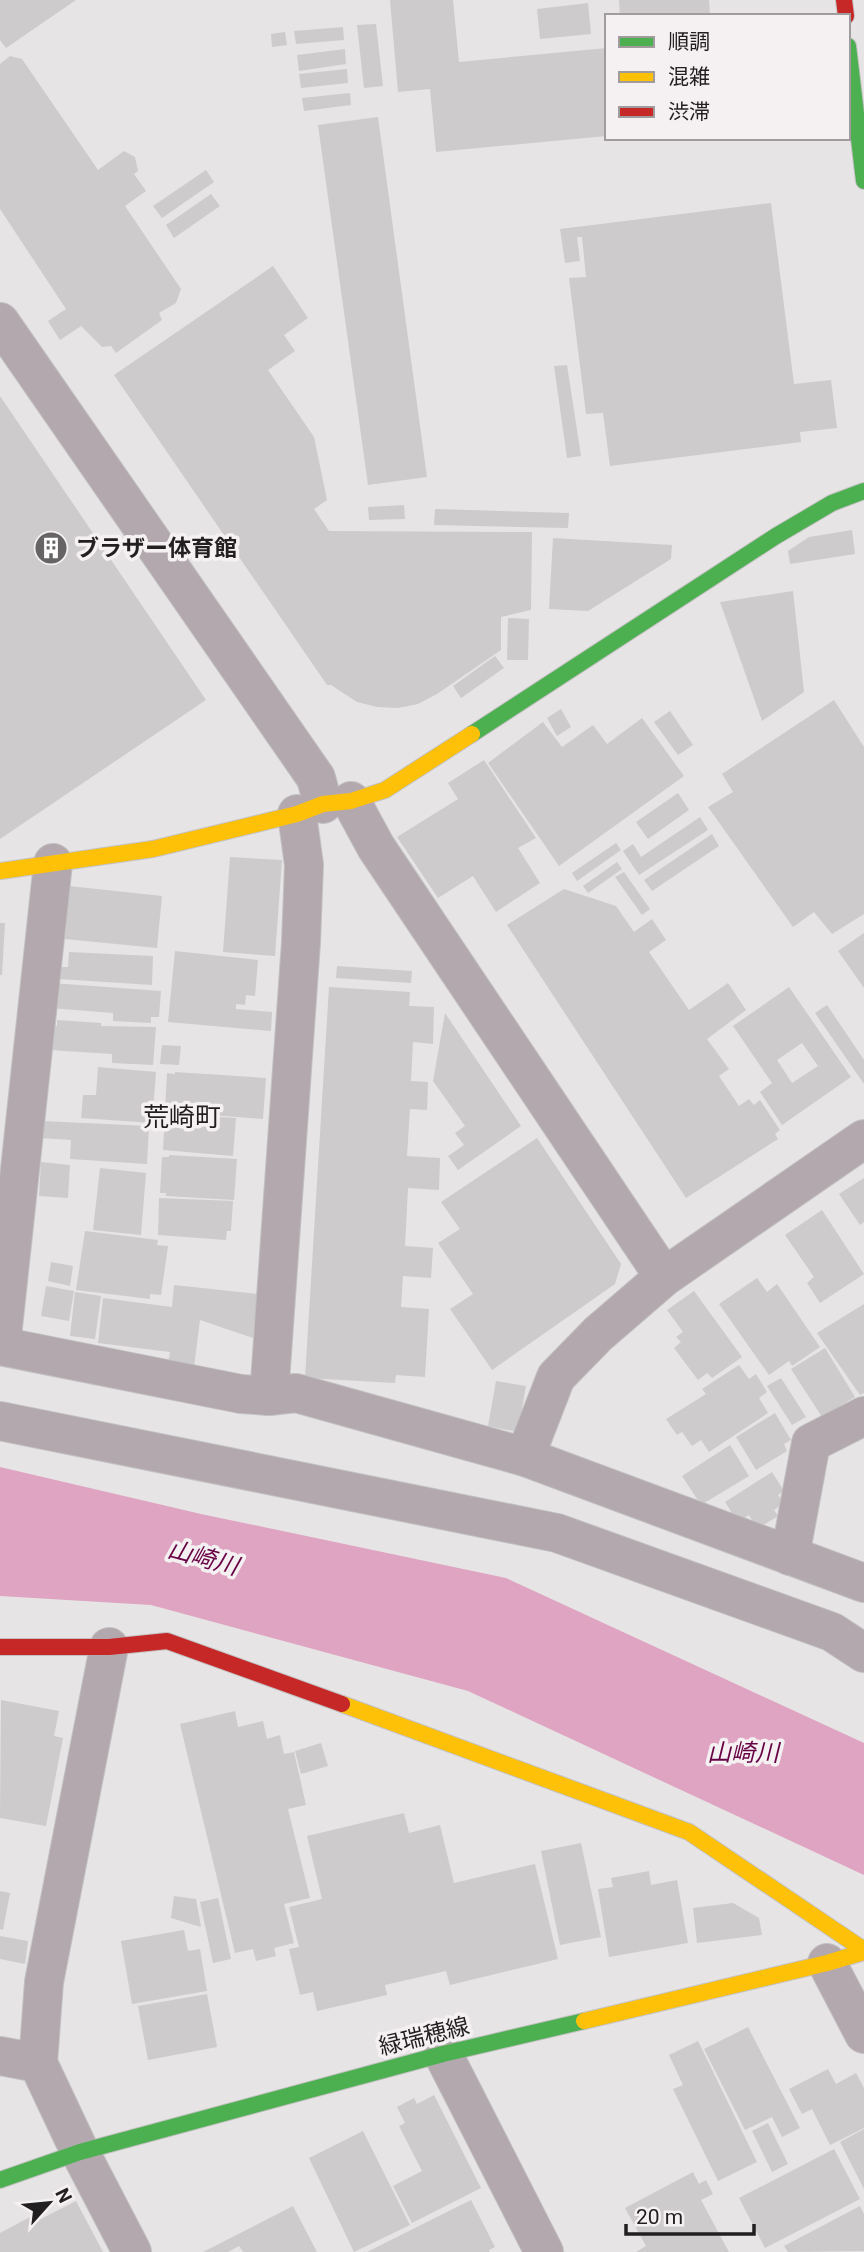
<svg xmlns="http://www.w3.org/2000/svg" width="864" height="2252" font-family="Roboto,'Noto Sans JP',sans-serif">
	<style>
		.water { fill: #dea4c1 }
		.building { fill: #cecbcc; fill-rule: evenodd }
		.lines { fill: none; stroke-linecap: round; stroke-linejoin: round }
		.street-casing { stroke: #c3c1c2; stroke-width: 40 }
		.fast-casing { stroke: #c3c1c2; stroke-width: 18 }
		.slow-casing { stroke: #c3c1c2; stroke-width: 18 }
		.jam-casing { stroke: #c3c1c2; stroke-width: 18 }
		.street { stroke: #b2a8ad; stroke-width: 38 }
		.fast { stroke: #4caf50; stroke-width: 16 }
		.slow { stroke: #ffc107; stroke-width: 16 }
		.jam { stroke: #c62828; stroke-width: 16 }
		.labels { text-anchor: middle; stroke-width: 7; stroke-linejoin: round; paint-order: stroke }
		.poi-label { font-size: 23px; font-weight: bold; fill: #211f20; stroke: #f5f0f2; text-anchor: start }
		.street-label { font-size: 23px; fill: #211f20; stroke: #f5f0f2 }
		.water-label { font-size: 24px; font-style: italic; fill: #670244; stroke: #f5f0f2 }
		.quarter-label { font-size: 26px; fill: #211f20; stroke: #f5f0f2 }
	</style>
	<rect width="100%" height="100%" fill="#e7e4e5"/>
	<polygon class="water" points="0,1467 201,1514 506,1578 864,1743 864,1875 468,1691 151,1605 0,1596"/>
	<g class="building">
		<polygon points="0,0 76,0 6,48 0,40"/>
		<polygon points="390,0 453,0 459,62 607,48 607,136 436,152 430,89 398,92"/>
		<polygon points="619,0 709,0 710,16 620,16"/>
		<polygon points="588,3 591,34 540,39 537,9"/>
		<polygon points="376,24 383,86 364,88 357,25"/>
		<polygon points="343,27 344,40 296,44 294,31"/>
		<polygon points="285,32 287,45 272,47 271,34"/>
		<polygon points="345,49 346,64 299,71 297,55"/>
		<polygon points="10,56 22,59 98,170 124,151 135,157 138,171 134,174 146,191 125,206 181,289 176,303 159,313 162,320 116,353 111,346 102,347 81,326 60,340 48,321 66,309 0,209 0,64"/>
		<polygon points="347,69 348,83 301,88 299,74"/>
		<polygon points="350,93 351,105 304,111 302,98"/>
		<polygon points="378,117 427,477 368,485 318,125"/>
		<polygon points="206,170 214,182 162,218 153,206"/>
		<polygon points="211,194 220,206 174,238 166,225"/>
		<polygon points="771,203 794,384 831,380 837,428 800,432 801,442 610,466 603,413 586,414 569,278 586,277 582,237 577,237 580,261 565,263 560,229"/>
		<polygon points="273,266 308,318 284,335 295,351 268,370 314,437 327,500 314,509 329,531 532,532 531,610 501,617 501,650 437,694 418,704 398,708 377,707 357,702 331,685 327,685 114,375"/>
		<polygon points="567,365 581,456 567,458 554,366"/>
		<polygon points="0,396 206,700 0,839"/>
		<polygon points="404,505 405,519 369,520 368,507"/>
		<polygon points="435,509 569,513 568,528 434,525"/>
		<polygon points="852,530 855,554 790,564 788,551 809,537"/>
		<polygon points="553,538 672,545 671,559 588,611 549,609"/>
		<polygon points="793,591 804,692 762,721 720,602"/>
		<polygon points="508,618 529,619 528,660 507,660"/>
		<polygon points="495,656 504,668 461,698 453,686"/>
		<polygon points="834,700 864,747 864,914 832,934 814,912 793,927 708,807 733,792 722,774"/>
		<polygon points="561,709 571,727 557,736 547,718"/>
		<polygon points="670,711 693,745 678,755 654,722"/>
		<polygon points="642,718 684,776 559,866 488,763 543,722 562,747 593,725 607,744"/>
		<polygon points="484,760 536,838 518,848 540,883 496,912 473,876 438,898 397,837 458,799 448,783"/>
		<polygon points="678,793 689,810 648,839 636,822"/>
		<polygon points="700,817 708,830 639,875 623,851 633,844 641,857"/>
		<polygon points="712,834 719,846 652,891 644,880"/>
		<polygon points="616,843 621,850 577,881 572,873"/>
		<polygon points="230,857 282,860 275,956 223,952"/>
		<polygon points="617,862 622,869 588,893 583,886"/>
		<polygon points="624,872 650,909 642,915 615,877"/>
		<polygon points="69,886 162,896 157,948 65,939"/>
		<polygon points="564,889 616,906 634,932 652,919 666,940 649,952 689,1010 728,983 746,1010 707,1039 729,1069 719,1076 739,1106 749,1099 754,1105 760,1100 780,1130 775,1134 778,1139 686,1198 507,925"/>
		<polygon points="0,923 5,923 2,975 0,975"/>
		<polygon points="864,933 864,988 838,951"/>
		<polygon points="175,951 258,960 255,996 246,995 245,1005 236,1004 236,1009 272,1012 271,1031 168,1022"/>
		<polygon points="69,952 153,956 152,985 59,979 59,967 68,967"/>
		<polygon points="337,966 412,971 411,983 336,978"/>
		<polygon points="52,983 161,991 159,1017 151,1017 151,1023 113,1021 113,1013 50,1008"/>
		<polygon points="329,987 410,992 409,1006 434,1007 433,1044 413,1042 411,1081 428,1082 427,1110 410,1109 407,1156 440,1158 439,1190 408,1188 405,1246 433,1248 431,1278 403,1276 401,1307 429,1309 425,1377 396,1375 395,1383 305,1378"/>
		<path d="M789,987L851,1077L782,1125L760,1092L772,1083L733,1026ZM802,1043L818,1066L792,1083L777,1060Z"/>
		<polygon points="827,1005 864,1060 864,1084 815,1013"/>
		<polygon points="445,1013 521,1126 458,1170 448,1156 464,1145 455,1133 465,1126 433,1081"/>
		<polygon points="57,1020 101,1023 101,1026 156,1027 153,1065 112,1063 112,1054 49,1050 47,1025 57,1026"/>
		<polygon points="162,1045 181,1046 179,1065 160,1064"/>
		<polygon points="98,1067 156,1072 152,1123 81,1118 83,1095 96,1095"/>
		<polygon points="175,1072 266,1078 263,1119 172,1112 165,1110 167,1073 175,1074"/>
		<polygon points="171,1114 236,1118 233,1156 163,1150 165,1115 171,1116"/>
		<polygon points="42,1121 149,1126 147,1164 70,1159 71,1140 40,1138"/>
		<polygon points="537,1138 621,1264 615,1284 492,1370 450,1309 473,1294 438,1243 460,1229 441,1202"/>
		<polygon points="169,1155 237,1159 234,1200 166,1196 166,1193 160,1193 162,1157 169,1157"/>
		<polygon points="41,1162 70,1165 68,1198 39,1196"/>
		<polygon points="100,1168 146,1173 141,1235 93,1230"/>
		<polygon points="864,1178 864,1222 860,1225 839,1194"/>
		<polygon points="159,1198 233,1201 231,1231 227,1231 226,1240 158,1235"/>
		<polygon points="822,1210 864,1274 820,1303 807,1283 814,1277 785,1235"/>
		<polygon points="85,1231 158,1240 157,1245 168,1246 161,1295 150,1294 150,1299 76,1290"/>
		<polygon points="51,1262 73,1266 70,1286 48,1281"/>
		<polygon points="757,1278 767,1292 777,1284 820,1347 792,1366 789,1361 769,1375 719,1304"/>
		<polygon points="174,1285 258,1294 253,1338 200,1320 194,1367 168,1363 170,1352 98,1343 103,1298 172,1307"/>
		<polygon points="46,1286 74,1291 69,1321 41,1316"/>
		<polygon points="694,1291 742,1357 712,1378 707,1373 698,1380 674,1348 681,1342 676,1337 683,1332 667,1310"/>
		<polygon points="75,1292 101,1296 95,1339 70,1336"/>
		<polygon points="864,1304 864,1393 860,1395 817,1333"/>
		<polygon points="825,1348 855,1397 822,1417 791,1369"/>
		<polygon points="739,1365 749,1379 756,1374 767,1392 759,1398 768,1413 709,1452 701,1440 692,1446 682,1432 677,1435 666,1419 706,1394 702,1389"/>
		<polygon points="781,1378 806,1417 792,1425 767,1386"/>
		<polygon points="496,1381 526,1386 518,1432 488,1426"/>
		<polygon points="775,1413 791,1440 784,1444 787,1451 756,1470 736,1437"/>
		<polygon points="730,1445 749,1476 701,1505 682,1476"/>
		<polygon points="772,1472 784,1491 778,1495 784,1503 774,1510 778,1516 757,1529 749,1515 738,1522 725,1502"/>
		<polygon points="1,1700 59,1711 54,1736 63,1738 46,1826 0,1818"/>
		<polygon points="235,1711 238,1727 263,1721 267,1739 280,1735 284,1754 294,1752 306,1805 288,1809 310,1898 284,1904 294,1943 274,1948 276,1956 256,1961 253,1949 235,1953 180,1724"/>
		<polygon points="321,1743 328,1766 301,1774 295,1751"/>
		<polygon points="404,1813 409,1833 440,1825 454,1883 535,1864 558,1959 450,1985 446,1971 385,1985 387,1995 317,2011 313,1992 300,1995 289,1949 299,1947 289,1907 322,1899 307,1836"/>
		<polygon points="581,1843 601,1937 560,1945 541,1851"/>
		<polygon points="649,1871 651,1885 677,1880 688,1943 609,1957 598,1889 613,1887 611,1878"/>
		<polygon points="0,1891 10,1893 3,1930 0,1929"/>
		<polygon points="174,1896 196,1899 201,1927 171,1918"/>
		<polygon points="218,1898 231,1959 213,1963 200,1902"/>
		<polygon points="733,1903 759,1918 762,1935 697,1943 693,1908"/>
		<polygon points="184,1930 188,1951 200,1949 207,1991 132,2004 121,1941"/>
		<polygon points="0,1936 28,1941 25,1964 0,1959"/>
		<polygon points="207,1994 217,2047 148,2060 138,2006"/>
		<polygon points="748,2027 800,2128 782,2137 772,2117 745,2130 704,2049"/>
		<polygon points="698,2041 757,2162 718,2181 673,2089 683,2085 669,2055"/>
		<polygon points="828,2069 836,2084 856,2073 864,2088 864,2128 830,2145 812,2109 802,2114 789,2089"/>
		<polygon points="434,2095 481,2188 412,2223 393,2186 422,2171 399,2126 405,2123 397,2107 414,2098 417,2104"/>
		<polygon points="768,2123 788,2164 772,2172 752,2131"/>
		<polygon points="864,2129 864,2189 840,2142"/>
		<polygon points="363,2131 410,2225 354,2252 309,2158"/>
		<polygon points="834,2149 860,2199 765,2248 739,2198"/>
		<polygon points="693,2172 699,2184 706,2180 713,2194 701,2200 729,2252 636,2252 646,2246 625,2208"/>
		<polygon points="471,2200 495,2247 489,2250 490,2252 367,2252"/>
		<polygon points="76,2201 103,2252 0,2252 0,2233 32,2216 35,2222"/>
		<polygon points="293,2206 317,2252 243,2252 239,2246 228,2252 203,2252"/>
		<polygon points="860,2206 864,2214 864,2251 788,2252 784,2246"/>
	</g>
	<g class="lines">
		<defs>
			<g id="street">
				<polyline points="0,322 316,778 323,804"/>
				<polyline points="351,801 376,847 664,1277"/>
				<polyline points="0,1346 241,1394 269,1396 296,1393 525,1457 864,1583"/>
				<polyline points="1,1346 53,863"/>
				<polyline points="269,1396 301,942 304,865 297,814"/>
				<polyline points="0,1421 557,1533 832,1632 864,1653"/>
				<polyline points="525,1457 556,1377 598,1334 664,1277 864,1139"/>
				<polyline points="790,1556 811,1443 864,1416"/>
				<polyline points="109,1647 44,1982 38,2063 80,2152 132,2252"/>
				<polyline points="827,1963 864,2034"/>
				<polyline points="443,2054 544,2252"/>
				<polyline points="0,2056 38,2063"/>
			</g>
			<g id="fast">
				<polyline points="848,46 864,181"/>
				<polyline points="472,734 776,536 832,503 864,491"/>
				<polyline points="0,2180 80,2152 443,2054 584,2021"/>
			</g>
			<g id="slow">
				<polyline points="0,871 153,849 297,814 323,804 351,801 385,790 472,734"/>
				<polyline points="342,1704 689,1832 864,1950"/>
				<polyline points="584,2021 827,1963 864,1952"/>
			</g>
			<g id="jam">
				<polyline points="844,0 846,16"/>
				<polyline points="0,1647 109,1647 167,1641 342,1704"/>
			</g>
		</defs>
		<use href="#street" class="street-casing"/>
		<use href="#fast" class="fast-casing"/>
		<use href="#slow" class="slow-casing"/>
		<use href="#jam" class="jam-casing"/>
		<use href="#street" class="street"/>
		<use href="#fast" class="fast"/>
		<use href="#slow" class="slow"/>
		<use href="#jam" class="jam"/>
	</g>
	<defs>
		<symbol id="building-disc" viewBox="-11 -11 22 22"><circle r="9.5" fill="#666465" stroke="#f5f0f2"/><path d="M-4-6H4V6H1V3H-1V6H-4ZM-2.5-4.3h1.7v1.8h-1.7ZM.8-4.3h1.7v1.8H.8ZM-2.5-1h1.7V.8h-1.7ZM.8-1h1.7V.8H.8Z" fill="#fff"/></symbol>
	</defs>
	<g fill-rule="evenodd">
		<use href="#building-disc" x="32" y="529" width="38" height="38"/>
	</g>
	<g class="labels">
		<g class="poi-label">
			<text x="76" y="556">ブラザー体育館</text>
		</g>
		<g class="street-label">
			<text transform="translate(424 2036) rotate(-14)" y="8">緑瑞穂線</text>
		</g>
		<g class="water-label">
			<text transform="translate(203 1558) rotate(15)" y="8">山崎川</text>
			<text x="743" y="1761">山崎川</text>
		</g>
		<g class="quarter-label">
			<text x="182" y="1126">荒崎町</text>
		</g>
	</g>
	<rect x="605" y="14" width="245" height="126" fill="#f5f0f2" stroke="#a09c9e" stroke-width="2"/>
	<rect x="619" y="37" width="35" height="10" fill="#4caf50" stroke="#a09c9e" stroke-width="2"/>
	<text x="668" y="49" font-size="21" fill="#211f20">順調</text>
	<rect x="619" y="72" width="35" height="10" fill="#ffc107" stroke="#a09c9e" stroke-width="2"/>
	<text x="668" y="84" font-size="21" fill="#211f20">混雑</text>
	<rect x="619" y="107" width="35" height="10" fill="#c62828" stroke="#a09c9e" stroke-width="2"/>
	<text x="668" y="119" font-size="21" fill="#211f20">渋滞</text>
	<g transform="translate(49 2203) rotate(63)" stroke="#f5f0f2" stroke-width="5" paint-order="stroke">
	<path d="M0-5L12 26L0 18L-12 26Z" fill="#211f20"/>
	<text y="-10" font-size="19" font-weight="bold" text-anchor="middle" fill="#211f20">N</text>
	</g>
	<path d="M626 2224v10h128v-10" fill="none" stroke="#211f20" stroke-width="3.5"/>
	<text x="636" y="2224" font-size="21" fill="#211f20" stroke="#f5f0f2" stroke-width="5" paint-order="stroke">20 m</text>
</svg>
